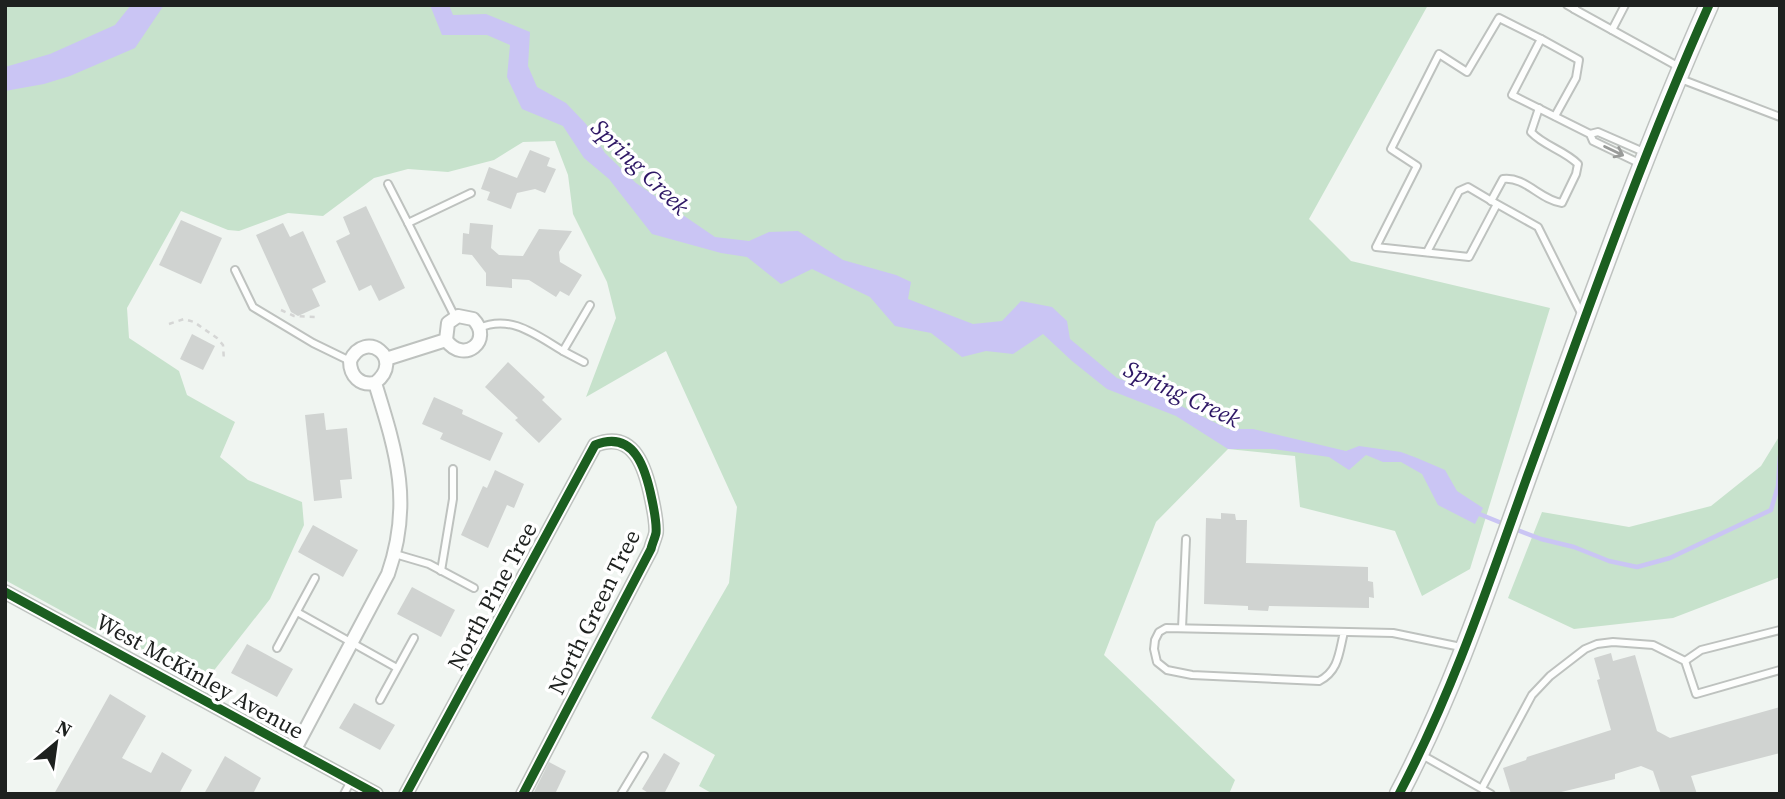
<svg xmlns="http://www.w3.org/2000/svg" width="1785" height="799" font-family="'Source Serif 4',serif">
	<style>
		.green { fill: #c7e2cc }
		.water { fill: #cac5f4 }
		.lines { fill: none; stroke-linecap: round; stroke-linejoin: round }
		.stream { stroke: #cac5f4; stroke-width: 4.5 }
		.building { fill: #d0d3d1 }
		.lane-casing { stroke: #bec2bf; stroke-width: 10 }
		.street-casing { stroke: #bec2bf; stroke-width: 16 }
		.secondary-casing { stroke: #bec2bf; stroke-width: 21 }
		.path { stroke: #d5d6d5; stroke-width: 2.5; stroke-dasharray: 5 5; stroke-linecap: butt }
		.lane { stroke: #fdfefd; stroke-width: 6 }
		.street { stroke: #fdfefd; stroke-width: 12 }
		.secondary { stroke: #f9f9fb; stroke-width: 18 }
		.cycleway-casing { stroke: #fff; stroke-width: 13 }
		.cycleway { stroke: #1b5e20; stroke-width: 9 }
		.oneway { stroke: #999b99 }
		.labels { text-anchor: middle; stroke-width: 7; stroke-linejoin: round; paint-order: stroke }
		.street-label { font-size: 23px; fill: #1e211f; stroke: #fff }
		.water-label { font-size: 24px; font-style: italic; fill: #2e1765; stroke: #fff }
	</style>
	<rect width="100%" height="100%" fill="#f0f5f1"/>
	<g class="green">
		<polygon points="5,5 1428,5 1309,219 1351,261 1550,308 1470,569 1422,596 1395,531 1300,507 1295,456 1228,449 1156,522 1104,655 1235,780 1229,794 713,794 699,786 715,755 651,718 729,583 737,507 666,351 586,397 616,318 607,282 573,214 568,175 555,141 523,142 494,160 448,172 408,169 374,178 323,216 288,213 239,231 228,230 181,211 127,308 129,338 179,371 187,395 235,422 220,457 248,480 302,502 304,525 270,599 201,687 5,580"/>
		<polygon points="1780,435 1780,577 1673,618 1574,629 1508,598 1542,512 1629,527 1711,506 1761,466"/>
	</g>
	<g class="water">
		<polygon points="131,5 164,5 135,48 70,76 44,84 5,91 5,67 50,54 115,25"/>
		<polygon points="430,5 449,5 453,15 486,14 530,32 528,66 537,87 566,103 586,124 605,153 636,183 715,237 749,241 769,232 798,231 843,260 896,275 911,282 908,299 973,324 1002,321 1021,301 1052,307 1067,321 1070,339 1117,378 1142,387 1228,429 1253,429 1346,451 1359,446 1401,452 1417,458 1445,470 1457,491 1483,508 1475,524 1438,505 1422,474 1401,462 1383,462 1366,455 1349,470 1329,457 1273,449 1228,449 1176,416 1107,389 1072,361 1043,334 1013,354 986,351 962,357 931,333 895,326 870,297 812,269 781,284 747,257 721,253 652,234 609,179 584,158 563,126 522,109 507,77 510,45 487,35 442,35"/>
	</g>
	<g class="lines">
		<g class="stream">
			<polyline points="1477,513 1504,524"/>
			<polyline points="1512,528 1541,539 1574,547 1609,561 1637,567 1670,558 1771,510 1778,486 1780,456"/>
		</g>
	</g>
	<g class="building">
		<polygon points="530,150 550,158 547,166 556,169 545,193 535,189 517,193 511,209 487,200 490,192 481,189 489,167 517,178"/>
		<polygon points="366,206 405,288 379,301 371,285 359,291 336,241 350,234 343,217"/>
		<polygon points="181,220 222,238 201,284 159,265"/>
		<polygon points="283,223 290,237 303,231 326,282 312,289 320,306 298,316 291,312 256,235"/>
		<polygon points="470,223 493,225 491,248 499,255 523,256 539,229 572,231 559,252 560,262 582,275 569,296 560,291 556,297 529,280 512,279 512,288 486,286 486,273 472,255 462,254 463,233 469,234"/>
		<polygon points="192,334 215,346 203,370 180,359"/>
		<polygon points="508,362 545,397 542,400 562,419 539,443 515,420 518,418 485,387"/>
		<polygon points="434,397 463,410 462,414 503,433 490,461 440,439 443,433 422,424"/>
		<polygon points="324,413 326,430 347,428 352,479 340,480 342,498 314,501 305,415"/>
		<polygon points="495,470 524,484 514,508 507,505 488,548 461,535 483,486 487,488"/>
		<polygon points="1221,513 1235,514 1236,520 1247,520 1246,563 1368,567 1368,581 1373,582 1374,598 1369,597 1369,608 1269,606 1268,611 1248,610 1248,606 1204,604 1206,518 1221,519"/>
		<polygon points="313,525 358,550 343,577 298,552"/>
		<polygon points="412,587 455,610 441,637 397,614"/>
		<polygon points="247,644 293,669 277,697 231,673"/>
		<polygon points="1611,653 1613,661 1635,655 1657,731 1670,738 1780,707 1780,753 1691,776 1697,794 1661,794 1653,771 1641,766 1615,774 1615,779 1553,794 1511,794 1503,768 1526,760 1527,757 1611,730 1597,680 1600,679 1594,658"/>
		<polygon points="110,694 146,716 122,758 151,773 162,752 192,770 179,794 54,794"/>
		<polygon points="354,703 395,725 380,750 339,728"/>
		<polygon points="664,753 680,763 664,794 650,794 642,789"/>
		<polygon points="225,756 261,778 253,794 204,794"/>
		<polygon points="549,762 566,771 555,794 533,794"/>
	</g>
	<g class="lines">
		<defs>
			<g id="lane">
				<polyline points="1567,5 1574,9 1576,5"/>
				<polyline points="1574,9 1679,67"/>
				<polyline points="1612,30 1625,5"/>
				<polyline points="1541,39 1579,60 1576,78 1555,116"/>
				<polyline points="1678,78 1780,117"/>
				<polyline points="1590,134 1598,132 1646,153"/>
				<polyline points="388,184 408,223"/>
				<path d="M1491,201L1503,179C1525,176 1540,200 1562,203L1576,174L1578,164C1564,150 1544,146 1531,132L1539,108"/>
				<polyline points="1427,252 1459,191 1468,187 1495,203"/>
				<polyline points="235,270 253,307 313,343 350,361"/>
				<polyline points="1582,315 1538,227 1497,204 1469,257 1376,247 1417,166 1391,149 1439,54 1467,72 1499,18 1541,39 1512,95 1590,134 1593,141 1641,164"/>
				<polyline points="455,317 408,223 471,193"/>
				<path d="M479,328C511,314 536,335 563,351L590,305"/>
				<polyline points="563,351 584,362"/>
				<polyline points="395,554 429,564 474,588"/>
				<polyline points="441,571 453,499 453,469"/>
				<polyline points="297,612 397,668"/>
				<polyline points="1182,628 1186,539"/>
				<path d="M1344,632C1339,652 1339,671 1319,681L1192,675L1167,670L1157,662L1154,649L1155,640L1159,632L1166,628L1393,633L1461,647"/>
				<polyline points="277,648 315,578"/>
				<polyline points="1685,661 1701,650 1780,630"/>
				<polyline points="380,700 414,638"/>
				<polyline points="1422,755 1491,794"/>
				<polyline points="1482,788 1532,695 1550,676 1585,649 1597,644 1613,642 1653,645 1685,661 1696,694 1780,670"/>
				<polyline points="344,794 351,781"/>
				<polyline points="621,794 644,756"/>
			</g>
			<g id="street">
				<path d="M386,359L446,340L448,323L458,316L473,319C494,340 464,365 446,340"/>
				<polyline points="5,592 376,794"/>
				<path d="M295,749L388,574C413,502 396,451 375,383C360,386 350,376 350,361C365,328 406,359 375,383"/>
				<path d="M406,794L595,445C635,429 646,470 652,500C654,510 657,523 656,533C655,538 652,544 651,549L523,794"/>
			</g>
			<path id="secondary" d="M1399,794C1453,691 1487,589 1526,480C1584,321 1640,160 1709,5"/>
		</defs>
		<use href="#lane" class="lane-casing"/>
		<use href="#street" class="street-casing"/>
		<use href="#secondary" class="secondary-casing"/>
		<g class="path">
			<polyline points="281,310 294,316 316,317"/>
			<polyline points="169,324 184,319 194,322 217,338 223,345 224,361"/>
		</g>
		<use href="#lane" class="lane"/>
		<use href="#street" class="street"/>
		<use href="#secondary" class="secondary"/>
		<defs>
			<g id="cycleway">
				<polyline points="5,592 376,794"/>
				<path d="M406,794L595,445C635,429 646,470 652,500C654,510 657,523 656,533C655,538 652,544 651,549L523,794"/>
				<path d="M1399,794C1453,691 1487,589 1526,480C1584,321 1640,160 1709,5"/>
			</g>
		</defs>
		<use href="#cycleway" class="cycleway-casing"/>
		<use href="#cycleway" class="cycleway"/>
	</g>
	<defs><path id="oneway-shaft" d="M-6 0H5M1.5-3L5.5 0L1.5 3" fill="none" stroke-width="1.6" stroke-linecap="round" stroke-linejoin="round" transform="scale(1.75)"/></defs>
	<use class="oneway" href="#oneway-shaft" transform="translate(1614 151) rotate(26)"/>
	<g class="labels">
		<g class="street-label">
			<text transform="translate(492 596) rotate(-62)" y="8">North Pine Tree</text>
			<text transform="translate(594 612) rotate(-64)" y="8">North Green Tree</text>
			<text transform="translate(200 676) rotate(29)" y="8">West McKinley Avenue</text>
		</g>
		<g class="water-label">
			<text transform="translate(640 167) rotate(44)" y="8">Spring Creek</text>
			<text transform="translate(1182 394) rotate(25)" y="8">Spring Creek</text>
		</g>
	</g>
	<rect width="1785" height="799" fill="none" stroke="#1e211f" stroke-width="14"/>
	<g transform="translate(56 743) rotate(29)" stroke="#ffffff" stroke-width="5" paint-order="stroke">
	<path d="M0-5L12 26L0 18L-12 26Z" fill="#1e211f"/>
	<text y="-10" font-size="19" font-weight="bold" text-anchor="middle" fill="#1e211f">N</text>
	</g>
</svg>
